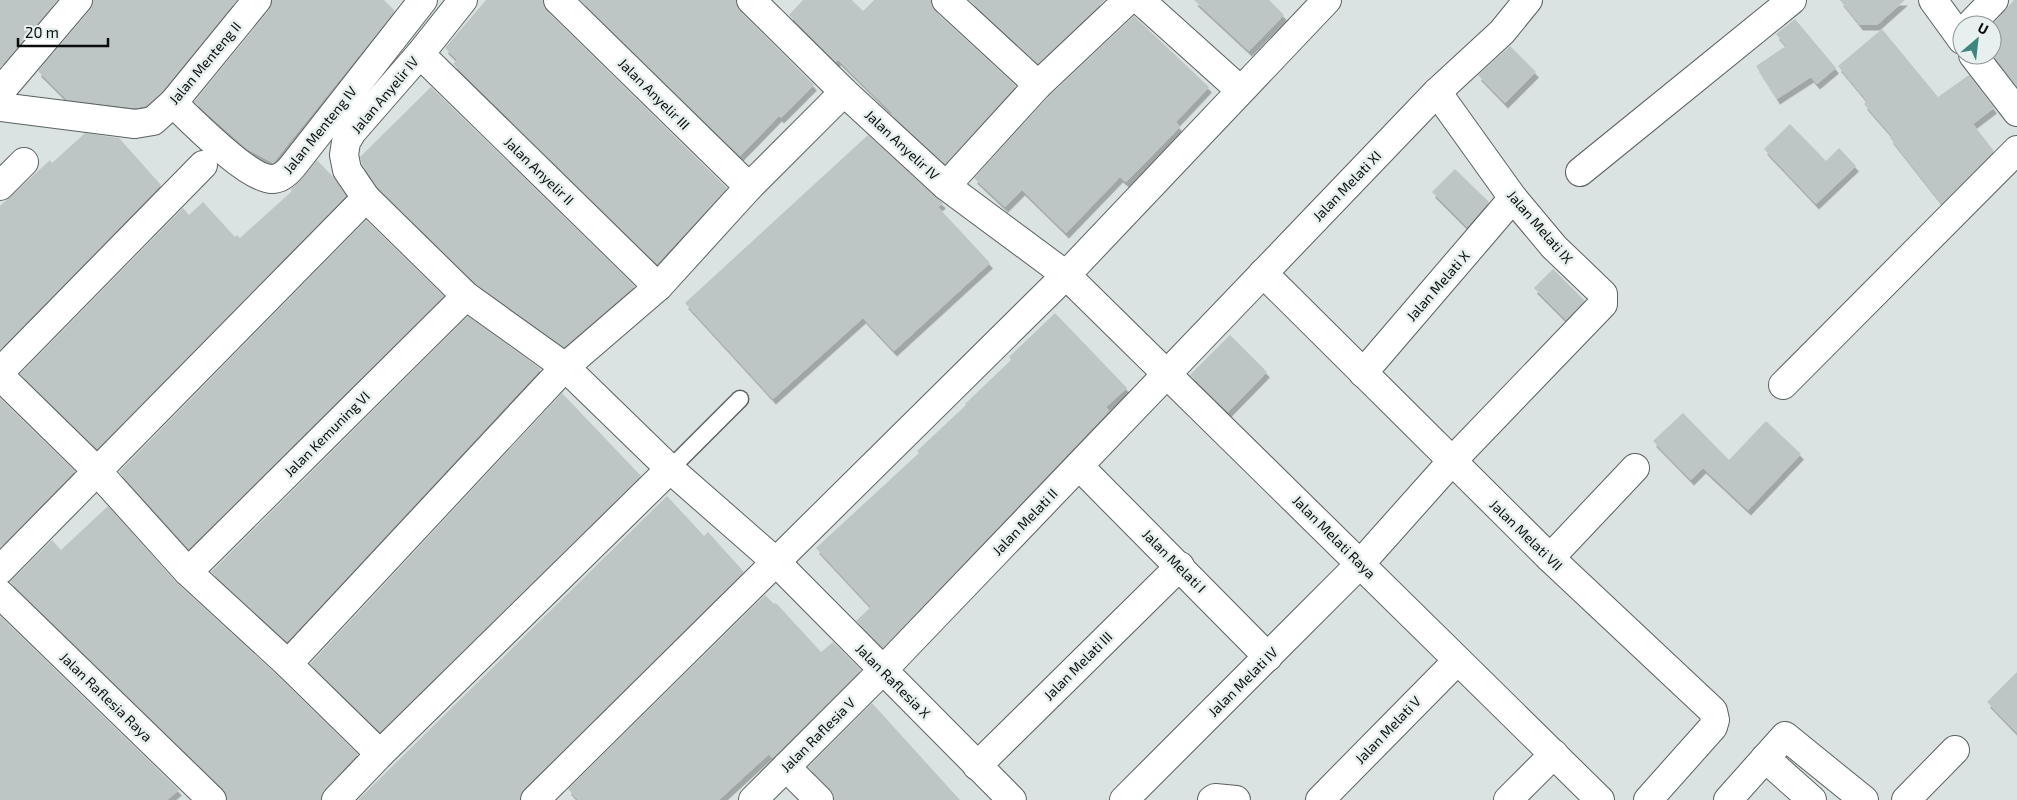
<svg xmlns="http://www.w3.org/2000/svg" width="2017" height="800" font-family="'Exo 2',sans-serif">
	<style>
		.building { fill: #bec6c5; filter: url(#shadow) }
		.lines { fill: none; stroke-linecap: round; stroke-linejoin: round }
		.lane-casing { stroke: #5a6160; stroke-width: 19 }
		.street-casing { stroke: #5a6160; stroke-width: 30 }
		.lane { stroke: #fff; stroke-width: 16 }
		.street { stroke: #fff; stroke-width: 28 }
		.labels { text-anchor: middle; stroke-width: 5; stroke-linejoin: round; paint-order: stroke }
		.street-label { font-size: 14px; fill: #0a0d0c; stroke: #e7f0ef }
	</style>
	<defs>
		<filter id="shadow"><feDropShadow dx="3" dy="5.5" stdDeviation="0" flood-color="#0004"/></filter>
	</defs>
	<rect width="100%" height="100%" fill="#dae3e2"/>
	<g class="building">
		<polygon points="0,0 58,0 0,68"/>
		<polygon points="93,0 237,0 162,92 146,106 135,108 67,100 38,71 90,10"/>
		<polygon points="272,0 384,0 395,11 273,163 247,149 194,102 269,10"/>
		<polygon points="486,0 543,0 547,11 727,188 657,264 453,64 457,60 445,48"/>
		<polygon points="580,0 736,0 740,11 814,85 781,118 779,116 740,156"/>
		<polygon points="803,0 852,0 863,11 874,0 931,0 935,11 1016,86 945,164 891,114 892,113 838,60 836,62 789,15"/>
		<polygon points="969,0 1105,0 1038,64"/>
		<polygon points="1194,0 1269,0 1284,15 1249,51"/>
		<polygon points="1840,0 1905,0 1877,25 1860,25"/>
		<polygon points="2014,0 2017,0 2017,86 1992,54 1992,25"/>
		<polygon points="1134,16 1209,87 1176,122 1180,127 1126,182 1120,177 1066,233 1022,190 1005,207 974,178 1049,96"/>
		<polygon points="1795,19 1836,68 1817,84 1811,77 1777,99 1756,66 1786,46 1776,34"/>
		<polygon points="1882,29 1938,97 1969,75 1994,108 1973,124 1994,151 1942,204 1890,138 1892,136 1864,104 1867,101 1838,66"/>
		<polygon points="1510,46 1536,72 1505,103 1478,75"/>
		<polygon points="431,87 635,286 564,347 476,284 378,188 362,164 360,157"/>
		<polygon points="1790,124 1826,161 1839,148 1856,166 1816,204 1764,149"/>
		<polygon points="85,133 119,138 161,185 0,350 0,206 50,160 52,163"/>
		<polygon points="868,135 943,203 938,207 990,263 894,351 863,318 773,399 685,303"/>
		<polygon points="317,160 334,178 346,196 97,449 20,374 183,208 189,215 203,202 235,237 237,235 240,238 292,191 290,190 301,180"/>
		<polygon points="1455,169 1489,202 1467,227 1432,192"/>
		<polygon points="366,220 444,296 189,549 119,472"/>
		<polygon points="1553,269 1585,301 1566,320 1534,288"/>
		<polygon points="1055,313 1127,388 1106,407 1109,411 883,648 856,621 871,607 816,548 919,453 917,451 966,405 965,404 1011,360 1009,357"/>
		<polygon points="468,316 541,369 287,642 211,572"/>
		<polygon points="1230,335 1267,372 1228,412 1190,375"/>
		<polygon points="562,393 641,476 380,732 310,664"/>
		<polygon points="0,398 75,471 0,548"/>
		<polygon points="1683,413 1729,460 1766,421 1801,454 1748,510 1703,468 1691,480 1653,441"/>
		<polygon points="667,496 704,536 708,532 744,572 524,789 520,800 358,800"/>
		<polygon points="108,506 177,583 277,675 358,754 325,789 321,800 227,800 223,789 10,582 52,540 61,550"/>
		<polygon points="765,595 774,604 776,603 821,652 833,642 861,670 775,756 772,758 769,754 719,800 578,800 568,789"/>
		<polygon points="0,616 179,790 167,800 0,800"/>
		<polygon points="2017,672 2017,733 1987,702"/>
		<polygon points="872,703 940,778 960,800 834,800 830,789 808,767"/>
	</g>
	<g class="lines">
		<defs>
			<polyline id="lane" points="670,469 740,399"/>
			<g id="street">
				<polyline points="463,0 420,54 352,132 346,142 344,155 347,170 366,198 466,296 565,367 670,469 775,561 1012,800"/>
				<polyline points="558,0 749,187"/>
				<polyline points="751,0 844,92 946,186 1066,275 1600,800"/>
				<polyline points="946,0 1038,85"/>
				<polyline points="1140,0 1240,90"/>
				<polyline points="1933,0 1962,40"/>
				<polyline points="1970,25 1994,0"/>
				<polyline points="420,54 658,287"/>
				<polyline points="1973,55 2017,112"/>
				<polyline points="0,92 78,0"/>
				<path d="M173,103C192,121 248,179 272,179C281,179 287,173 292,167L423,0"/>
				<polyline points="0,107 135,124 153,121 173,103 257,0"/>
				<polyline points="1580,172 1792,0"/>
				<polyline points="0,186 24,162"/>
				<polyline points="946,186 1038,85 1128,0"/>
				<polyline points="1263,273 1550,558 1713,711 1715,720 1713,727 1648,800"/>
				<polyline points="0,372 203,165"/>
				<polyline points="1363,373 1513,198"/>
				<polyline points="0,376 96,470 188,572 288,664 380,754"/>
				<polyline points="1783,385 2017,150"/>
				<polyline points="1079,466 1268,657"/>
				<polyline points="1550,558 1635,468"/>
				<polyline points="0,570 366,198"/>
				<polyline points="188,572 466,296"/>
				<polyline points="0,594 212,800"/>
				<polyline points="288,664 565,367 658,287 749,187 844,92"/>
				<polyline points="1765,758 1812,800"/>
				<polyline points="977,766 1180,566"/>
				<polyline points="786,767 819,800"/>
				<polyline points="336,800 380,754 670,469"/>
				<polyline points="535,800 1066,275 1327,0"/>
				<polyline points="753,800 883,670 1437,92 1502,32 1528,0"/>
				<polyline points="1124,800 1361,563 1452,461 1603,304 1603,294 1554,247 1513,198 1437,92"/>
				<polyline points="1212,800 1215,798 1236,800"/>
				<polyline points="1320,800 1457,661"/>
				<polyline points="1508,800 1554,754"/>
				<polyline points="1728,800 1785,736 1864,800"/>
				<polyline points="1906,800 1955,750"/>
			</g>
		</defs>
		<use href="#lane" class="lane-casing"/>
		<use href="#street" class="street-casing"/>
		<use href="#lane" class="lane"/>
		<use href="#street" class="street"/>
	</g>
	<g class="labels">
		<g class="street-label">
			<text transform="translate(205 63) rotate(-50)" y="5">Jalan Menteng II</text>
			<text transform="translate(654 94) rotate(45)" y="5">Jalan Anyelir III</text>
			<text transform="translate(385 95) rotate(-50)" y="5">Jalan Anyelir IV</text>
			<text transform="translate(320 130) rotate(-51)" y="5">Jalan Menteng IV</text>
			<text transform="translate(902 145) rotate(43)" y="5">Jalan Anyelir IV</text>
			<text transform="translate(539 171) rotate(44)" y="5">Jalan Anyelir II</text>
			<text transform="translate(1347 186) rotate(-46)" y="5">Jalan Melati XI</text>
			<text transform="translate(1540 227) rotate(49)" y="5">Jalan Melati IX</text>
			<text transform="translate(1438 286) rotate(-49)" y="5">Jalan Melati X</text>
			<text transform="translate(327 434) rotate(-45)" y="5">Jalan Kemuning VI</text>
			<text transform="translate(1025 522) rotate(-46)" y="5">Jalan Melati II</text>
			<text transform="translate(1526 535) rotate(44)" y="5">Jalan Melati VII</text>
			<text transform="translate(1334 537) rotate(45)" y="5">Jalan Melati Raya</text>
			<text transform="translate(1174 561) rotate(45)" y="5">Jalan Melati I</text>
			<text transform="translate(1078 666) rotate(-45)" y="5">Jalan Melati III</text>
			<text transform="translate(893 681) rotate(45)" y="5">Jalan Raflesia X</text>
			<text transform="translate(1243 682) rotate(-45)" y="5">Jalan Melati IV</text>
			<text transform="translate(106 697) rotate(44)" y="5">Jalan Raflesia Raya</text>
			<text transform="translate(1388 730) rotate(-46)" y="5">Jalan Melati V</text>
			<text transform="translate(818 735) rotate(-45)" y="5">Jalan Raflesia V</text>
		</g>
	</g>
	<g transform="translate(1977 40) rotate(28)"><circle r="24" fill="#e7f0ef" stroke="#8f9594"/>
	<path d="M0-4L9 19L0 12L-9 19Z" fill="#3e857e"/>
	<text y="-8" font-size="14" font-weight="bold" text-anchor="middle" fill="#0a0d0c">U</text>
	</g>
	<path d="M18 38v8h90v-8" fill="none" stroke="#0a0d0c" stroke-width="2.5"/>
	<text x="25" y="38" font-size="15" fill="#0a0d0c" stroke="#e7f0ef" stroke-width="4" paint-order="stroke">20 m</text>
</svg>
